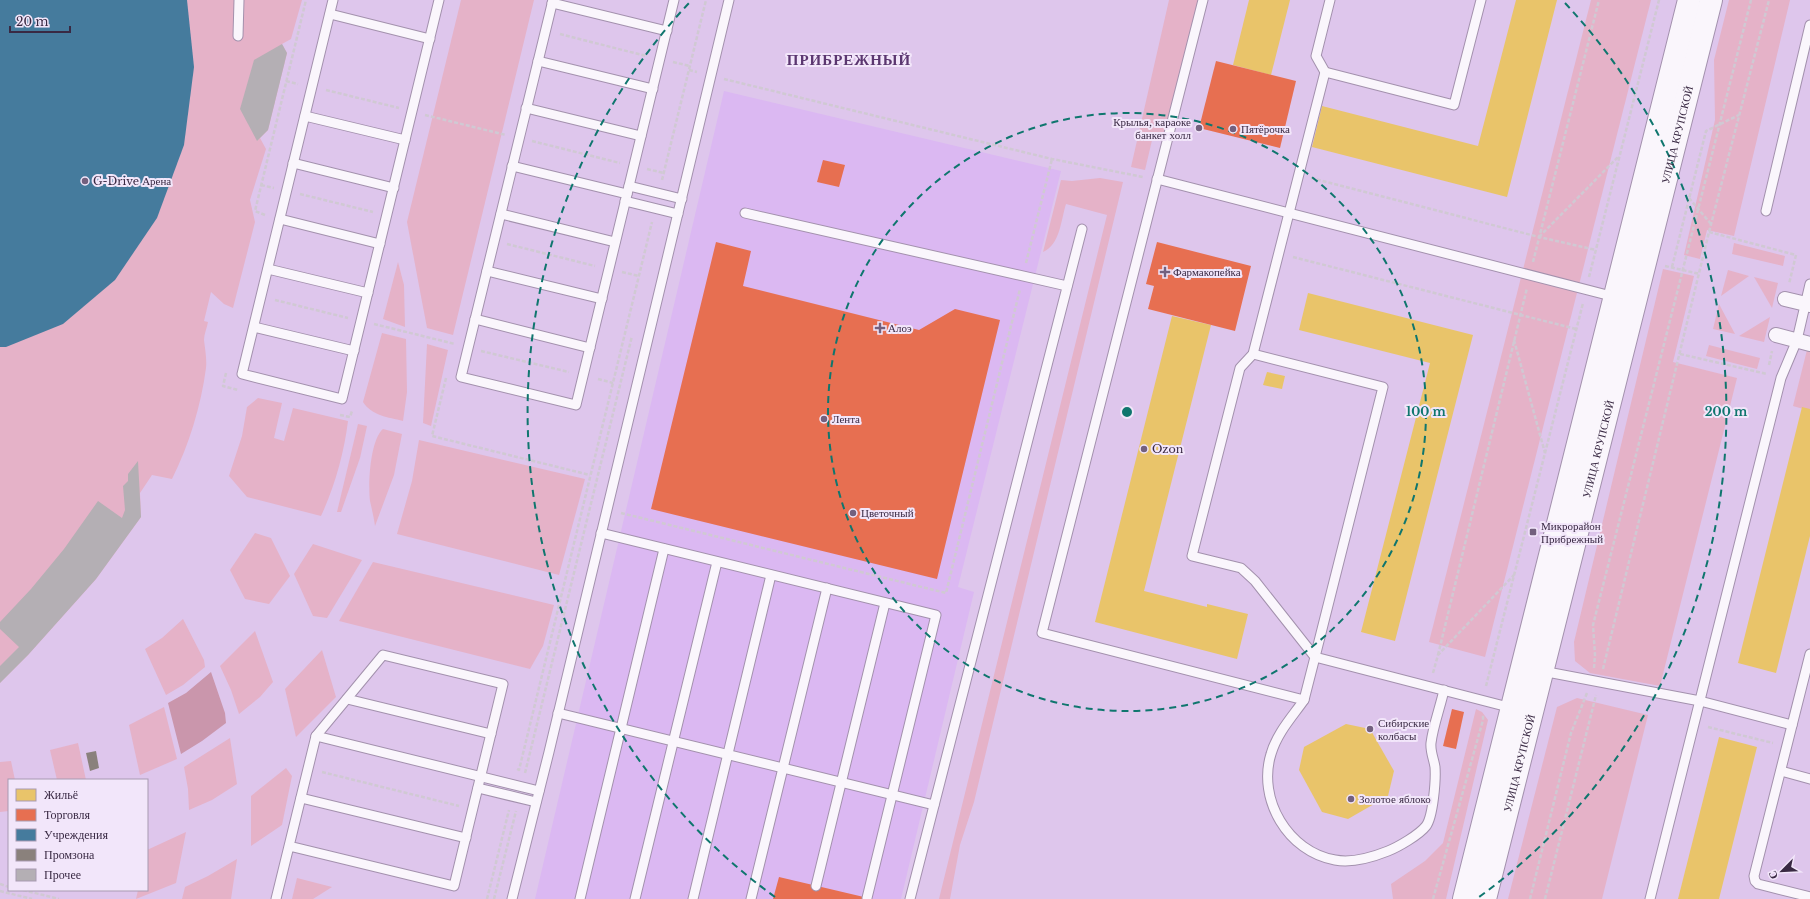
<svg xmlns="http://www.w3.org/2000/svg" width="1810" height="899" font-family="'Libre Baskerville',serif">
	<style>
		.built { fill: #dbb8f2 }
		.green { fill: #e5b2c8 }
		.forest { fill: #ca96ac }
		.homes { fill: #e9c46a }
		.shops { fill: #e76f51 }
		.public { fill: #457b9d }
		.industry { fill: #8a817c }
		.building { fill: #b4afb4 }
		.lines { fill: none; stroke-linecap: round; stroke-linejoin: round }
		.service-casing { stroke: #a391ad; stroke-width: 11 }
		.pedestrian-casing { stroke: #a391ad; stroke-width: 16 }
		.secondary-casing { stroke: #a391ad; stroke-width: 24 }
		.path { stroke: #d0c9d3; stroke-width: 2.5; stroke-dasharray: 4 2; stroke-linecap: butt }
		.service { stroke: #faf6fc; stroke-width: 9 }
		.pedestrian { stroke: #faf6fc; stroke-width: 14 }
		.secondary { stroke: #faf6fc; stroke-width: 22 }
		.ring { fill: none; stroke: #0f766e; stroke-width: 2; stroke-dasharray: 7 5 }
		.poi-dot { fill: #73607e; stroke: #f2e6fa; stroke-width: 1.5 }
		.labels { text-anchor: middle; stroke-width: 4; stroke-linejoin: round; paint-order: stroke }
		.poi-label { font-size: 11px; fill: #392943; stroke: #f2e6fa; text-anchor: start }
		.street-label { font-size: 11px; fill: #392943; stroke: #f2e6fa }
		.district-label { font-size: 15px; font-weight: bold; letter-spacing: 1px; fill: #5b3670; stroke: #f2e6fa }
		.centre { fill: #0f766e; stroke: #f2e6fa; stroke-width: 2 }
		.ring-label { font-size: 12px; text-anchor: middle; font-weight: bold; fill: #0f766e; stroke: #f2e6fa; stroke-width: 4; stroke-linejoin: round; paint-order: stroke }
	</style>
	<rect width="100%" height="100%" fill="#dec6ec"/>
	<polygon class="built" points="724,91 1061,171 958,587 974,592 901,899 535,899"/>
	<g class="green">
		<path d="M0,0H302L291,39L282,44L287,53L268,130L260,138L266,149L250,200L255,222L233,308L224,304L211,292L204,321L208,322C207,328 204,334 204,340C205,349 207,359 206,368C201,406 189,445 172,479L152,475L140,493L141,517L96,579L28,655L0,683Z"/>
		<polygon points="461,0 534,0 453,335 427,328 407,222"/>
		<polygon points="1169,0 1199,0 1163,138 1153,136 1145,170 1131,167"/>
		<polygon points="1591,0 1651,0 1485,657 1429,642"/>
		<polygon points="1729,0 1790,0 1734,236 1707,230 1700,259 1684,255 1715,120 1714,60"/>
		<path d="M1100,178L1123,182L974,802L960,845L950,899H939L1107,215L1066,204C1061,220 1060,245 1043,252L1061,180L1072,181Z"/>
		<polygon points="1734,243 1785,256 1783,266 1732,254"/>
		<polygon points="398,262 404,285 405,327 383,319"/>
		<polygon points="1663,269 1694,276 1673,362 1737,378 1660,686 1590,673 1575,661 1574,642"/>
		<polygon points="1728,270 1749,276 1721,296"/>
		<polygon points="1754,277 1778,283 1772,308"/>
		<polygon points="1719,304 1735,334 1713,329"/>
		<polygon points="1770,317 1764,342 1739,336"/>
		<path d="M382,333L406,339L407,392L403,421C388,417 372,416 363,402Z"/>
		<polygon points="1810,338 1810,411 1793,406"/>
		<polygon points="427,344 448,350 431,426 423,423"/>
		<polygon points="1709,345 1760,358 1757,369 1706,356"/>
		<path d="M258,398L282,403L274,438L284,441L293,408L348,421C344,453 335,486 321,516L247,497L229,476L242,436L247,407Z"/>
		<polygon points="358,424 367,426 360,458 341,512 337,512"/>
		<path d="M383,429L402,434L394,475L375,526C374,518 372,510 370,501C368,485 370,440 383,429Z"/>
		<polygon points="419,440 585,479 559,575 397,534 412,481"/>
		<polygon points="255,533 271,538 290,576 269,604 245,599 230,570"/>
		<polygon points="313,544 362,560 327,618 313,616 294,574"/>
		<polygon points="373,562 554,605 543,646 530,669 339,621"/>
		<polygon points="183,619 204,660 205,667 183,685 166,695 145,649 162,638"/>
		<polygon points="255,631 273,682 260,697 239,714 231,690 220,666"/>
		<polygon points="322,650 336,697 296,737 285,689"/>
		<polygon points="1577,698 1648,715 1602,899 1508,899 1557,707"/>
		<polygon points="164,707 177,759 140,775 129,725"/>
		<polygon points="1476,709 1482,712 1488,720 1446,899 1393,899 1391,884 1425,861 1443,843"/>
		<polygon points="230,738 237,784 212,800 189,810 188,789 184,767"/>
		<polygon points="78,743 86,780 57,780 50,750"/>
		<polygon points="11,761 15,780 9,780 9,811 0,812 0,762"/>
		<polygon points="286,768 292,776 282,825 251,846 251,796"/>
		<polygon points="186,832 176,883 136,899 138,890 147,890 147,850"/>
		<polygon points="237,859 231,899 182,899 185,887 208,876"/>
		<polygon points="297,878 332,887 313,899 292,899"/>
	</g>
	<polygon class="forest" points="211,672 225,713 226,723 202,741 181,754 168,703 186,693"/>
	<g class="homes">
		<polygon points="1249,0 1290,0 1271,75 1233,65"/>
		<polygon points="1516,0 1557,0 1507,197 1312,147 1322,106 1478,146"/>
		<polygon points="1308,293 1473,335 1395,641 1361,632 1430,363 1299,330"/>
		<polygon points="1172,316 1211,325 1144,591 1207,607 1207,604 1248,614 1237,659 1095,622"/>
		<polygon points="1267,372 1285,376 1282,389 1263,385"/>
		<polygon points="1802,407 1810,409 1810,536 1776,673 1738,663"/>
		<polygon points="1346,724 1370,729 1394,771 1388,796 1348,819 1322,812 1299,770 1304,747"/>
		<polygon points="1719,737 1757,747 1719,899 1678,899"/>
	</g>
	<g class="shops">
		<polygon points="1216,61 1296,81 1280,148 1199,128"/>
		<polygon points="823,160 845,165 839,187 817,182"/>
		<polygon points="716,242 751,251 743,286 919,330 955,309 1000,320 937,579 651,509"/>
		<polygon points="1157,242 1251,266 1235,331 1148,309 1154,286 1146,284"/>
		<polygon points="1452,709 1464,712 1456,749 1443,746"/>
		<polygon points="779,877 868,898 868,899 773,899"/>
	</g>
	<polygon class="public" points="0,0 187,0 194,67 184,145 157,218 115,280 63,324 6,347 0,347"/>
	<polygon class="industry" points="96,751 99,768 90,771 86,753"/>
	<g class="building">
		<polygon points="282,44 287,53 268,130 257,141 240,109 254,60"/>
		<polygon points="138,461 141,517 96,579 28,655 0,683 0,666 19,647 0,629 0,622 31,589 64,549 98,501 122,518 125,510 123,486 128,481 128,474"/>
	</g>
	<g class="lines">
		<defs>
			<g id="service">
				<polyline points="333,0 242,374 342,399 439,0"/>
				<polyline points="553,0 461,377 576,405 674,0"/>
				<polyline points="1203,0 1042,633 1304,700 1315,657 1255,581 1241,568 1192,556 1240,368 1253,354 1325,72 1454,105 1481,0"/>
				<polyline points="552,3 667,31"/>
				<polyline points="330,14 430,39"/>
				<polyline points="238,36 239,0"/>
				<polyline points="538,61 653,89"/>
				<polyline points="1325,72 1316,56 1330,0"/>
				<polyline points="526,108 641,136"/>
				<polyline points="305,116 405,140"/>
				<polyline points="293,163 394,188"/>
				<polyline points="512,166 627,194"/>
				<polyline points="1157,179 1615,297"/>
				<polyline points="629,186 682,199"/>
				<polyline points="625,201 678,214"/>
				<polyline points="1766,211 1810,25"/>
				<polyline points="745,213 1067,286"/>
				<polyline points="501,214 615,242"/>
				<polyline points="280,219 380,244"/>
				<polyline points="268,269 368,293"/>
				<polyline points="487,271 602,299"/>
				<polyline points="475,319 590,348"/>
				<polyline points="254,327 354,351"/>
				<polyline points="1253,354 1383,387 1315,657 1512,708"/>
				<polyline points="601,533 936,615 867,898"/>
				<polyline points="1810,654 1754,876 1755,881 1758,884 1810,897"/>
				<polyline points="1542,671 1700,701 1792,725"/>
				<polyline points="347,699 491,734"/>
				<path d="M1304,700C1292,717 1277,733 1271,754C1257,799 1288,852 1335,860C1351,863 1373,857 1388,851C1398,847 1419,835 1426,826C1433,817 1436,780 1435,767C1434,760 1430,751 1431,743C1433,726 1440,708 1444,690"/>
				<polyline points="558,713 934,805"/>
				<polyline points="316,736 539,791"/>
				<polyline points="1781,771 1810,779"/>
				<polyline points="478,788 536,802"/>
				<polyline points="301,798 466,838"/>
				<polyline points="816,886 885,603"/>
				<polyline points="276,899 316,736 383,655 503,684 454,886 289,846"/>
				<polyline points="512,899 549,752 729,0"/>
				<polyline points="580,899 664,549"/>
				<polyline points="635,899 717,562"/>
				<polyline points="693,899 771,575"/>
				<polyline points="751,899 827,588"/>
				<polyline points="910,899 1082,229"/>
				<polyline points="1650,899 1781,378 1797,340 1810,284"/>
			</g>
			<g id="pedestrian">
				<polyline points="1785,299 1810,305"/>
				<polyline points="1776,335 1810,344"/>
			</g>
			<g id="secondary">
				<polyline points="1464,899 1689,0"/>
				<path id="s1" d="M1485,899L1711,0"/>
			</g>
		</defs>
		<use href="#service" class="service-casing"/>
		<use href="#pedestrian" class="pedestrian-casing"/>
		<use href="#secondary" class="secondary-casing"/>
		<g class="path">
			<polyline points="560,34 646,56"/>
			<polyline points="673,62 690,66"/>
			<polyline points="689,70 697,72"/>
			<polyline points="724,79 1052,159 1143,177"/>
			<polyline points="286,81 298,84"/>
			<polyline points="326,90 399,108"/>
			<polyline points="425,115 506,135"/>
			<polyline points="532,141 620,163"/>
			<polyline points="647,169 664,173"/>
			<polyline points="1311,178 1539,237 1596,250"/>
			<polyline points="662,180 706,0"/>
			<polyline points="261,185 274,188"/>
			<polyline points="300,194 373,212"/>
			<polyline points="1689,198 1711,224"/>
			<polyline points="265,215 255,211 306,0"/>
			<polyline points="1709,232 1796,255 1789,284"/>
			<polyline points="1539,237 1619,156"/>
			<polyline points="507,244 595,266"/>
			<polyline points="1293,257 1576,329"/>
			<polyline points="1533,262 1599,0"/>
			<polyline points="1026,263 1052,159"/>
			<polyline points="1665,266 1700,274"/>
			<polyline points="1672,267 1706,131 1739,115"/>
			<polyline points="622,272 639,276"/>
			<polyline points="1589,277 1659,0"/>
			<polyline points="275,300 348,318"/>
			<polyline points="374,324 455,344"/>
			<polyline points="1514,340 1545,453"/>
			<polyline points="481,351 569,372"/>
			<polyline points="1680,354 1767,374"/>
			<polyline points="1769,365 1772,351"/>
			<polyline points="226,373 223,386 238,390"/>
			<polyline points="446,378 432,436 590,475"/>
			<polyline points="598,379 613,383"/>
			<polyline points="340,415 350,417 352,411"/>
			<polyline points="621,513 946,593 1020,289"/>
			<polyline points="1438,655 1527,288"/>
			<polyline points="1594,668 1595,655 1593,625 1751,0"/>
			<polyline points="1603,669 1709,232 1769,0"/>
			<polyline points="1433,673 1438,655 1514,575"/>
			<polyline points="1486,686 1583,303"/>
			<polyline points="1708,727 1773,743"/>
			<polyline points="517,769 519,770 652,222"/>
			<polyline points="322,772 459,806"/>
			<polyline points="525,773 632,336"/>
			<polyline points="0,884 9,887"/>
			<polyline points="23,890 59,899"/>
			<polyline points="0,891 32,899"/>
			<polyline points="487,899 509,810"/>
			<polyline points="494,899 516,811"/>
			<polyline points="1433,899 1483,720 1483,715"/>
			<polyline points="1530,899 1571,733 1587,693"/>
			<polyline points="1545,899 1596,695"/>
		</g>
		<use href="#service" class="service"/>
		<use href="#pedestrian" class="pedestrian"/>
		<use href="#secondary" class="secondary"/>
	</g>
	<g class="ring">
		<circle cx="1127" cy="412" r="299"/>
		<path d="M775 897A599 599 0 0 1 689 3M1565 3A599 599 0 0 1 1479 897"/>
	</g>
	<g class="poi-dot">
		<circle cx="1199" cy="128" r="4"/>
		<circle cx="1233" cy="129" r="4"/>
		<circle cx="85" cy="181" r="4"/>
		<path d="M1163 266h4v4h4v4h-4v4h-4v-4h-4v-4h4z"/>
		<path d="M878 322h4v4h4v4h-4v4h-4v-4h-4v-4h4z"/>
		<circle cx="824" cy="419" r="4"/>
		<circle cx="1144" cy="449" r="4"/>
		<circle cx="853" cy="513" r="4"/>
		<rect x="1529" y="528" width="8" height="8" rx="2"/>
		<circle cx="1370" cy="729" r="4"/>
		<circle cx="1351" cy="799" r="4"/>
	</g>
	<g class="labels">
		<g class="poi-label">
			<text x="1191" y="126" text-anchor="end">Крылья, караоке<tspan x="1191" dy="13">банкет холл</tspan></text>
			<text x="1241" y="133">Пятёрочка</text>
			<text x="93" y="185">G-Drive Арена</text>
			<text x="1173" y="276">Фармакопейка</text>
			<text x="888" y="332">Алоэ</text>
			<text x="832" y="423">Лента</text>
			<text x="1152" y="453">Ozon</text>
			<text x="861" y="517">Цветочный</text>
			<text x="1541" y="530">Микрорайон<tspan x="1541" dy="13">Прибрежный</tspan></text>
			<text x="1378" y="727">Сибирские<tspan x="1378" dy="13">колбасы</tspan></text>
			<text x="1359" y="803">Золотое яблоко</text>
		</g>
		<g class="street-label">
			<text dy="4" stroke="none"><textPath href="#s1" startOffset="788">УЛИЦА КРУПСКОЙ</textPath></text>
			<text dy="4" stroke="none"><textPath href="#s1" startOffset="464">УЛИЦА КРУПСКОЙ</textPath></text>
			<text dy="4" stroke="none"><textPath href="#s1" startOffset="140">УЛИЦА КРУПСКОЙ</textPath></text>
		</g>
		<g class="district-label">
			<text x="849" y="65">ПРИБРЕЖНЫЙ</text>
		</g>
	</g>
	<circle cx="1127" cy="412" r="6" class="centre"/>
	<g class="ring-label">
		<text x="1426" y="416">100 m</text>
		<text x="1726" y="416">200 m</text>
	</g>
	<rect x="8" y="779" width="140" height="112" fill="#f2e6fa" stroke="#a89ab1"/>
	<rect x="16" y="789" width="20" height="12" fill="#e9c46a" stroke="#a89ab1"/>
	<text x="44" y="799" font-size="12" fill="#392943">Жильё</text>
	<rect x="16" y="809" width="20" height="12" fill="#e76f51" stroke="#a89ab1"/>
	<text x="44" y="819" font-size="12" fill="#392943">Торговля</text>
	<rect x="16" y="829" width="20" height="12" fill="#457b9d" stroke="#a89ab1"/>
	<text x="44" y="839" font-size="12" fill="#392943">Учреждения</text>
	<rect x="16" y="849" width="20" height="12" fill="#8a817c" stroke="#a89ab1"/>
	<text x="44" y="859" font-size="12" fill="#392943">Промзона</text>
	<rect x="16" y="869" width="20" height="12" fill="#b4afb4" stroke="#a89ab1"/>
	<text x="44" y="879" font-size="12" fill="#392943">Прочее</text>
	<g transform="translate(1782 871) rotate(246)" stroke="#f2e6fa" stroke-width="3" paint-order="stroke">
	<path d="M0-3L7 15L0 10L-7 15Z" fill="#392943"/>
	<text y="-6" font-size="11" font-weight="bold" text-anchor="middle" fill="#392943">С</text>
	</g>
	<path d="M10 26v6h60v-6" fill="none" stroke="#392943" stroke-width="2"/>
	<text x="16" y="26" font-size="12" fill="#392943" stroke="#f2e6fa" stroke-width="3" paint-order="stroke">20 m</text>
</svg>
